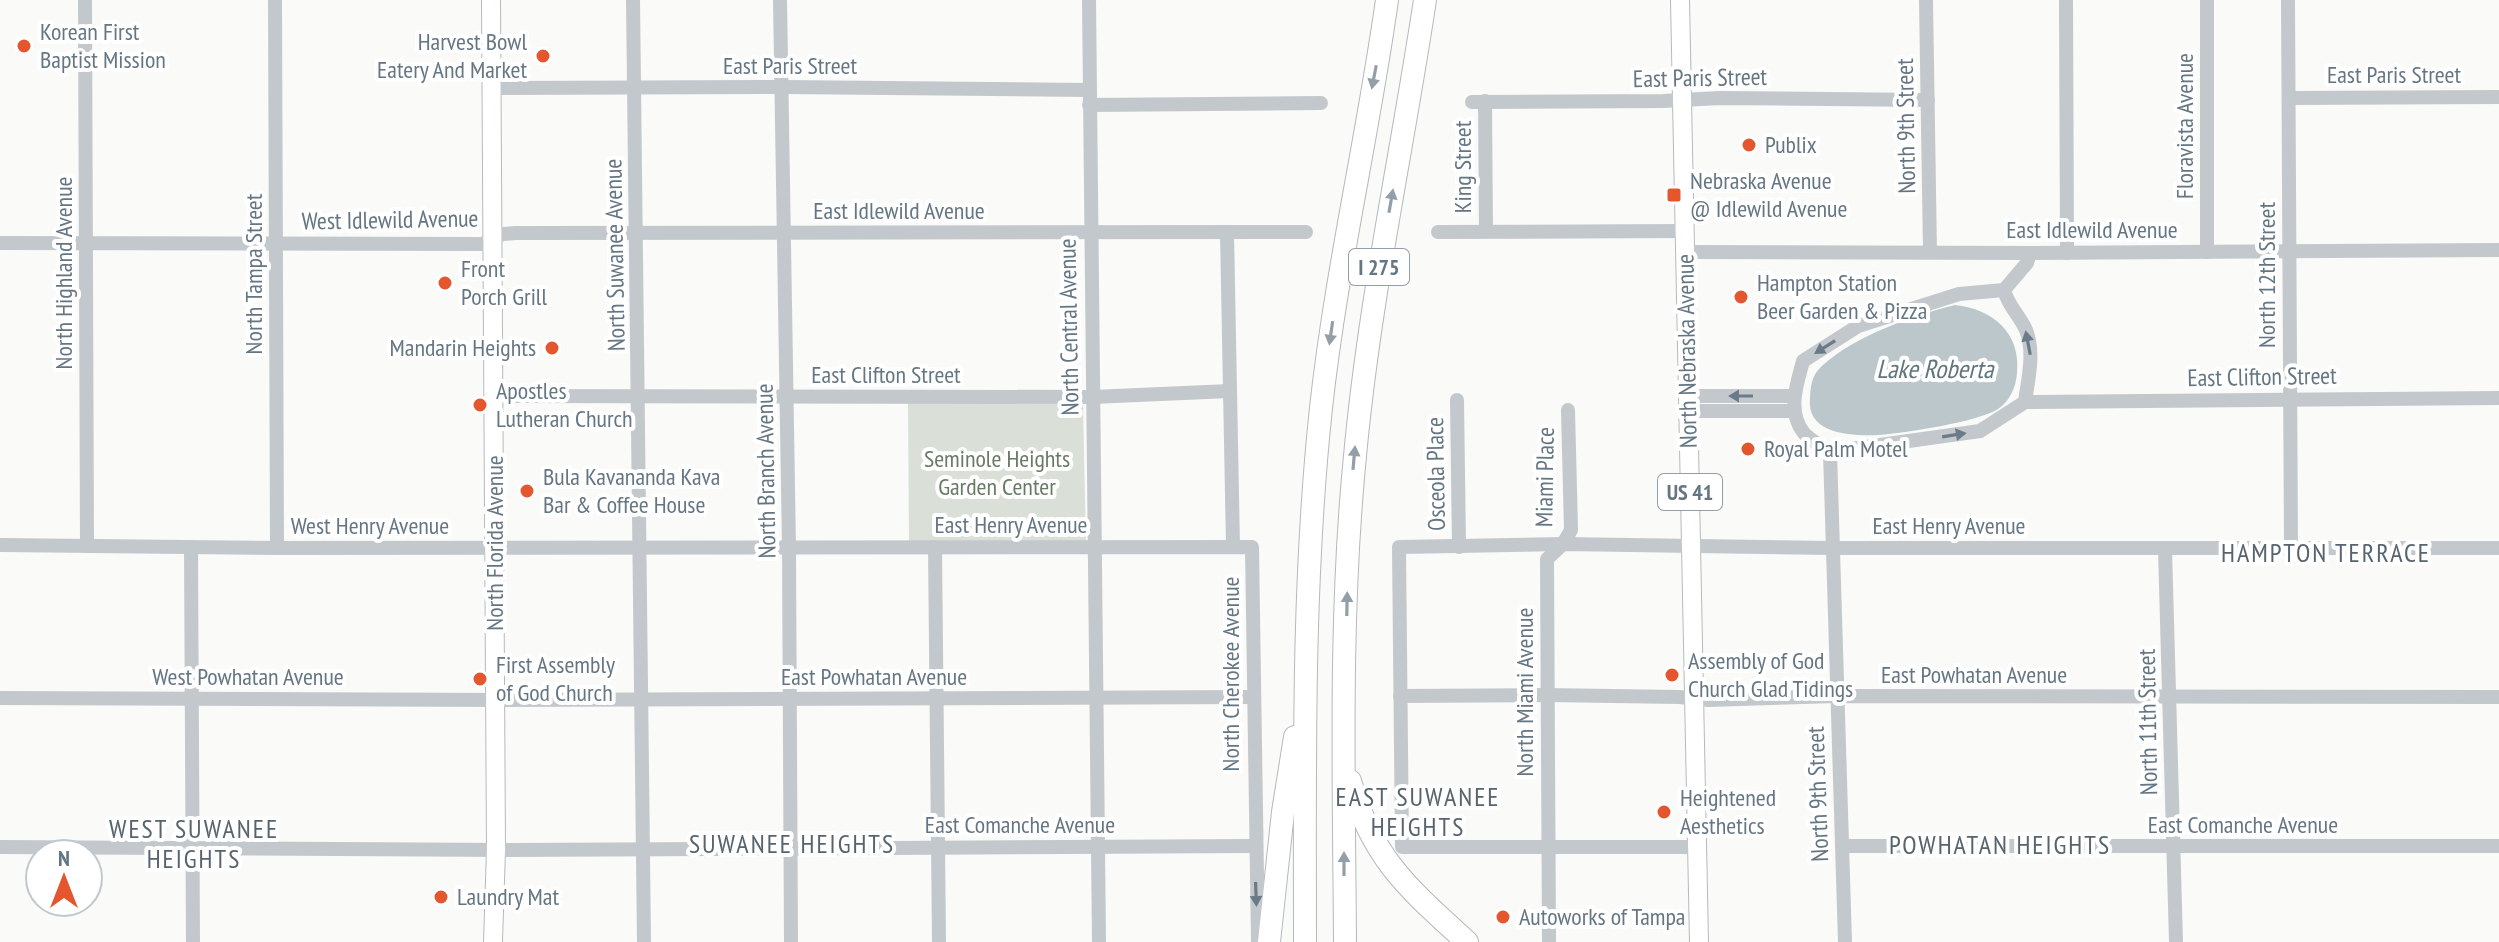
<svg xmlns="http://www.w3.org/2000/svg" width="2499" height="942" font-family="'PT Sans Narrow',sans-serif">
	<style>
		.green { fill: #dadfd7 }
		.water { fill: #bbc7cb }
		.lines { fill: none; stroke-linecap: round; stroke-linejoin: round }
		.major-casing { stroke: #b5babe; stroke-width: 20 }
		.highway-casing { stroke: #b4b9bd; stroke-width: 24 }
		.minor { stroke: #c3c8cc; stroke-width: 14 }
		.major { stroke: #fff; stroke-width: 18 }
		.highway { stroke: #fff; stroke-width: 22 }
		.oneway { fill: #939fa8 }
		.oneway2 { fill: #6a7a87 }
		.poi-dot { fill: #e4572e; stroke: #fff; stroke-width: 3 }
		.labels { text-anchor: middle; stroke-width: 8; stroke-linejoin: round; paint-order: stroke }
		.shield { fill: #fff; stroke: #939fa8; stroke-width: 2 }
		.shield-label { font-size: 22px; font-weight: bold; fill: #657683 }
		.poi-label { font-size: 24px; fill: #657683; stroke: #fff; text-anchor: start }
		.street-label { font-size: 24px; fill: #657683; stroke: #fff }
		.park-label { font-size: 24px; fill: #687a64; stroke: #fff }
		.water-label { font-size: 26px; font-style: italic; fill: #60757c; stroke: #fff }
		.neighbourhood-label { font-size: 26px; letter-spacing: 2px; fill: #57646e; stroke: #fff }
	</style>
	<rect width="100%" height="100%" fill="#fafaf8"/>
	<polygon class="green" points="908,403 1083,403 1086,544 909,544"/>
	<path class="water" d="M1955,305C1993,309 2021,333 2017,373C2016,387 2010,401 1998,409C1978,422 1904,433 1879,435C1852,436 1806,435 1810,398C1811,383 1812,375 1823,365C1855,336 1914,315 1955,305Z"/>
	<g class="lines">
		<defs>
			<g id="major">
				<polyline points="491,0 496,850 493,942"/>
				<polyline points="1680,0 1699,942"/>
			</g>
			<g id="highway">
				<path d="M1350,781C1373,860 1409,889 1467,942"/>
				<polyline points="1269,942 1283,812 1295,737"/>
				<path d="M1305,942C1305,764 1302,585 1321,408C1336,271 1368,136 1387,0"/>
				<path d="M1345,942C1344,781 1339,617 1355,456C1369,303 1402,152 1425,0"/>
			</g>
		</defs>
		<use href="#major" class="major-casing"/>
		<use href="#highway" class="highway-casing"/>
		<g class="minor">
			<polyline points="85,0 87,546"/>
			<polyline points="275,0 277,548"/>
			<polyline points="633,0 644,942"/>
			<polyline points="780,0 789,548 791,942"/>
			<polyline points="1089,0 1099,942"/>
			<polyline points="1926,0 1930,252"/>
			<polyline points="2066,0 2067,253"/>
			<polyline points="2207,0 2207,252"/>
			<polyline points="2288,0 2291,549"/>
			<polyline points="491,88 782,87 1089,90"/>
			<polyline points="2289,98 2499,97"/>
			<polyline points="1485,101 1486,231"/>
			<polyline points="1472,102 1663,101 1720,98 1928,100"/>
			<polyline points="1089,105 1321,103"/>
			<polyline points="1438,232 1685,231"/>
			<polyline points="1227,233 1233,547"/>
			<polyline points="0,243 482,244 503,234 516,233 1306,232"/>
			<polyline points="1685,252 2030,253 2499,250"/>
			<path d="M2004,290C2008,306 2020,316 2026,330C2035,353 2028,379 2025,402L1980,431L1830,452C1822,446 1809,440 1803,432C1787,410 1797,384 1803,361L1858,326L1959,294L2004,290L2027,263L2030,253"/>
			<polyline points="494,396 1092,397 1230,391"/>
			<polyline points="1688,396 1794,396"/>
			<polyline points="1457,400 1459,547"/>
			<polyline points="2025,402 2499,398"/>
			<polyline points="1688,411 1794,411"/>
			<polyline points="1830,452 1845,942"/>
			<polyline points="0,545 277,548 1252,547 1258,942"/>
			<polyline points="191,547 193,942"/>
			<polyline points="935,547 939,942"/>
			<polyline points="2165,549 2176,942"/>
			<polyline points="1400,696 1546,695 1679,697 1708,700 1837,696 2499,697"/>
			<polyline points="0,698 507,700 1253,697"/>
			<polyline points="1842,846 2499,846"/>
			<polyline points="0,847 507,850 1255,846"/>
			<polyline points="1697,847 1402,847 1399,547 1563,544 1833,548 2499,548"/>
			<polyline points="1549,942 1547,559 1563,544 1571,530 1568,410"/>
		</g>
		<use href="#major" class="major"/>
		<use href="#highway" class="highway"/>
	</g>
	<defs><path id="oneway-solid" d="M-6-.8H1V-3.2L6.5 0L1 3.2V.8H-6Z" transform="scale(2)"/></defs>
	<g class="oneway">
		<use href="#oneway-solid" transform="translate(1374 77) rotate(101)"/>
		<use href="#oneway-solid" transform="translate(1391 201) rotate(-80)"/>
		<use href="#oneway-solid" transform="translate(1331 333) rotate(98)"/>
		<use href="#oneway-solid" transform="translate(1354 458) rotate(-85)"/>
		<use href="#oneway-solid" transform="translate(1347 604) rotate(-89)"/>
		<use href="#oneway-solid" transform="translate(1344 864) rotate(-90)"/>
	</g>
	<g class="oneway2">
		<use href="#oneway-solid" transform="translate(2028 343) rotate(-101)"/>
		<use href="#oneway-solid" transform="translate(1825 347) rotate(148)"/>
		<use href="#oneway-solid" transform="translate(1741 396) rotate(180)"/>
		<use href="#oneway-solid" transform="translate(1954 435) rotate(-9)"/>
		<use href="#oneway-solid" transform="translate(1256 894) rotate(88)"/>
	</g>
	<g class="poi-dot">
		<circle cx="24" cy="46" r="8"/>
		<circle cx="543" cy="56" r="8"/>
		<circle cx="1749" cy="145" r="8"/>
		<rect x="1666" y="187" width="16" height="16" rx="4"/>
		<circle cx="445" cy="283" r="8"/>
		<circle cx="1741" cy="297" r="8"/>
		<circle cx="552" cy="348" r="8"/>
		<circle cx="480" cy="405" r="8"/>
		<circle cx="1748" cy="449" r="8"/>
		<circle cx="527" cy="491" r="8"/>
		<circle cx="1672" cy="675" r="8"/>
		<circle cx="480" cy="679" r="8"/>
		<circle cx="1664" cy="812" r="8"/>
		<circle cx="441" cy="897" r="8"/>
		<circle cx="1503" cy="917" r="8"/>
	</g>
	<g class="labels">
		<g class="shield">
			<rect x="1349" y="249" width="60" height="36" rx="6"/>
			<rect x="1658" y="474" width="64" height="36" rx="6"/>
		</g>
		<g class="shield-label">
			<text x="1379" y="275">I 275</text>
			<text x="1690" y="500">US 41</text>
		</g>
		<g class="poi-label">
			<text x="40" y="40">Korean First<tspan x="40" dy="28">Baptist Mission</tspan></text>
			<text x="527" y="50" text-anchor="end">Harvest Bowl<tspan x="527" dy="28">Eatery And Market</tspan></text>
			<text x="1765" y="153">Publix</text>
			<text x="1690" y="189">Nebraska Avenue<tspan x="1690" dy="28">@ Idlewild Avenue</tspan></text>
			<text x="461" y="277">Front<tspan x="461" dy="28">Porch Grill</tspan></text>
			<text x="1757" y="291">Hampton Station<tspan x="1757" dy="28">Beer Garden &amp; Pizza</tspan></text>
			<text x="536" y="356" text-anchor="end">Mandarin Heights</text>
			<text x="496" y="399">Apostles<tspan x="496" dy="28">Lutheran Church</tspan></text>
			<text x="1764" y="457">Royal Palm Motel</text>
			<text x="543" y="485">Bula Kavananda Kava<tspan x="543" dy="28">Bar &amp; Coffee House</tspan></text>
			<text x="1688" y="669">Assembly of God<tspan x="1688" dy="28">Church Glad Tidings</tspan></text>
			<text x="496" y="673">First Assembly<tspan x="496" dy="28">of God Church</tspan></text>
			<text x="1680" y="806">Heightened<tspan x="1680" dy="28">Aesthetics</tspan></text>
			<text x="457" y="905">Laundry Mat</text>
			<text x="1519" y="925">Autoworks of Tampa</text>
		</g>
		<g class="street-label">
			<text x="790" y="74">East Paris Street</text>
			<text x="2394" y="83">East Paris Street</text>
			<text transform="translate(1700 78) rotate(-1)" y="8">East Paris Street</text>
			<text transform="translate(1906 126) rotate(-91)" y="8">North 9th Street</text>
			<text transform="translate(2185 126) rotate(-90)" y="8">Floravista Avenue</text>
			<text transform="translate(1463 167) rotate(-90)" y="8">King Street</text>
			<text x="899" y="219">East Idlewild Avenue</text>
			<text transform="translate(390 220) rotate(-1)" y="8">West Idlewild Avenue</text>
			<text x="2092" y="238">East Idlewild Avenue</text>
			<text transform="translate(615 255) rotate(-91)" y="8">North Suwanee Avenue</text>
			<text transform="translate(64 273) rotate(-90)" y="8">North Highland Avenue</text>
			<text transform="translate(254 274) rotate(-90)" y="8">North Tampa Street</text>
			<text transform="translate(2267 275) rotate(-90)" y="8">North 12th Street</text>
			<text transform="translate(1069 327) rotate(-91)" y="8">North Central Avenue</text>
			<text transform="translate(1687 351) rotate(-91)" y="8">North Nebraska Avenue</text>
			<text x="886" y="383">East Clifton Street</text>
			<text transform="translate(2262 377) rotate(-1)" y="8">East Clifton Street</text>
			<text transform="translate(766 471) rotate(-91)" y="8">North Branch Avenue</text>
			<text transform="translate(1436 474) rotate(-91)" y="8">Osceola Place</text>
			<text transform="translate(1545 477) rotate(-89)" y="8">Miami Place</text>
			<text x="1011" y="533">East Henry Avenue</text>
			<text x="370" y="534">West Henry Avenue</text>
			<text x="1949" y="534">East Henry Avenue</text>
			<text transform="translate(495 543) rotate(-90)" y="8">North Florida Avenue</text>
			<text transform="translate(1231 674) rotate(-90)" y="8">North Cherokee Avenue</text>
			<text x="1974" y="683">East Powhatan Avenue</text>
			<text x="248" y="685">West Powhatan Avenue</text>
			<text x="874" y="685">East Powhatan Avenue</text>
			<text transform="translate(1525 692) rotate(-90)" y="8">North Miami Avenue</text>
			<text transform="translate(2148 722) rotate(-91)" y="8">North 11th Street</text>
			<text transform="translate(1818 794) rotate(-92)" y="8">North 9th Street</text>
			<text x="1020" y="833">East Comanche Avenue</text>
			<text x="2243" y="833">East Comanche Avenue</text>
		</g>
		<g class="park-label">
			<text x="997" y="467">Seminole Heights<tspan x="997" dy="28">Garden Center</tspan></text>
		</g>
		<g class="water-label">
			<text x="1935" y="378">Lake Roberta</text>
		</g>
		<g class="neighbourhood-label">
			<text x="2326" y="562">HAMPTON TERRACE</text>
			<text x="1418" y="806">EAST SUWANEE<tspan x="1418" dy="30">HEIGHTS</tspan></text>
			<text x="194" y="838">WEST SUWANEE<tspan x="194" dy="30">HEIGHTS</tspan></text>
			<text x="792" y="853">SUWANEE HEIGHTS</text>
			<text x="2000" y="854">POWHATAN HEIGHTS</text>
		</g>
	</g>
	<g transform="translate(64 878)"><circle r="38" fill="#ffffff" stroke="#c1c8cd" stroke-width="2"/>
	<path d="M0-6L14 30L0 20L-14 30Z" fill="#e4572e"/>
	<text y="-12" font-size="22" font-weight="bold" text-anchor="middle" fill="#657683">N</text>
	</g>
</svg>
